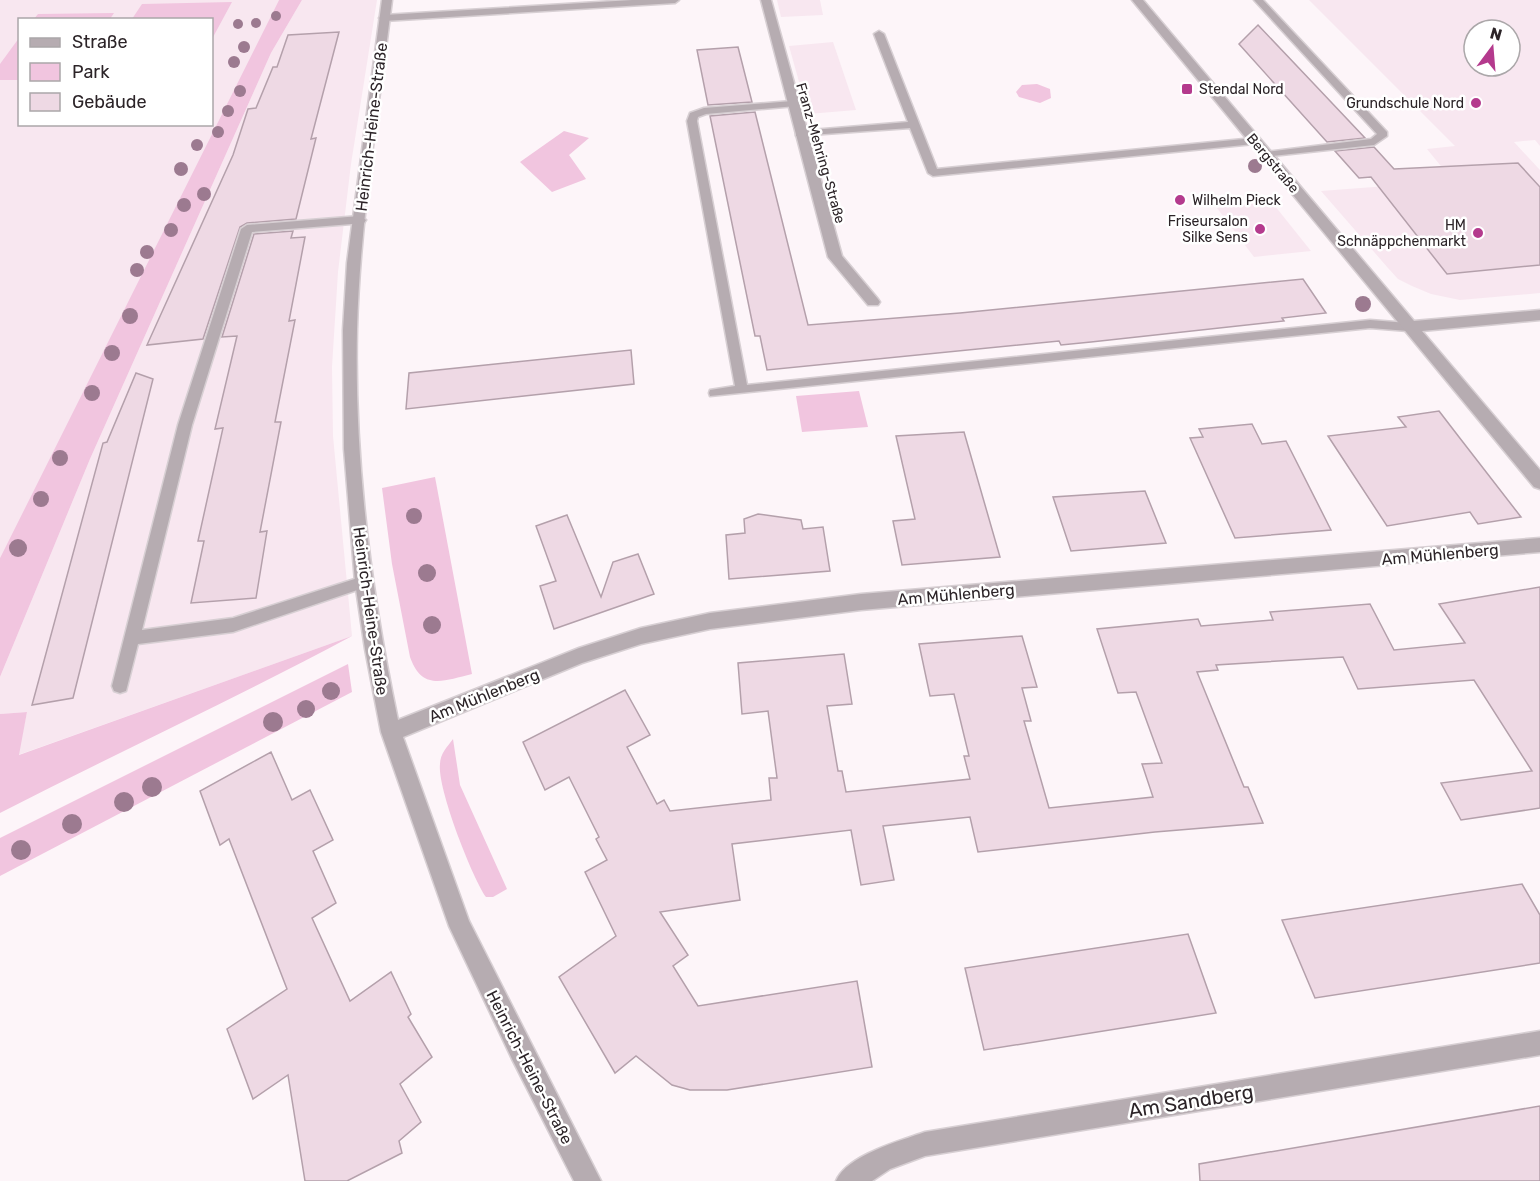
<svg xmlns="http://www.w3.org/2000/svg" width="1540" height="1181" font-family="Rubik,sans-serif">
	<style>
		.built { fill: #f8e7f0; fill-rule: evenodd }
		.green { fill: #f1c5df }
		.building { fill: #eed9e4; stroke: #b4a0ab; stroke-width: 1.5 }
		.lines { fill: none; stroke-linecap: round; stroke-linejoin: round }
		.service-casing { stroke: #d7cfd3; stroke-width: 3 }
		.minor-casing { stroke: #d7cfd3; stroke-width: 3 }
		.service { fill: #b6acb1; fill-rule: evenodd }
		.minor { fill: #b6acb1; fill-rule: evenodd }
		.tree { fill: #9c7a90 }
		.poi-dot { fill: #b43a8d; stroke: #fff; stroke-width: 2 }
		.labels { text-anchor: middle; stroke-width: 5; stroke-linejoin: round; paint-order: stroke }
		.far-poi-label { font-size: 14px; fill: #2c2428; stroke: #fff; text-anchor: end }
		.far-street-label { font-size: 14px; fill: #2c2428; stroke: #fff }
		.street-label { font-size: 16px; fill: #2c2428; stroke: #fff }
		.near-street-label { font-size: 20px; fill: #2c2428; stroke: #fff }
	</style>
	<rect width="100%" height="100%" fill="#fdf5f9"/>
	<g class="built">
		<path d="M0,0H279L0,558ZM20,20H212V124H20Z"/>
		<polygon points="302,0 377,0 351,164 338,272 332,367 333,436 352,636 18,755 27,712 0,714 0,677 90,459 271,53"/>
		<polygon points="777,0 820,0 823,15 781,17"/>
		<path d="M1309,0H1540V146L1535,140L1514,142L1540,170V293L1460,300L1431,294L1412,286L1398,279L1388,268L1321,191L1453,181L1427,149L1455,146ZM1474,30H1510V66H1474Z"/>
		<polygon points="833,42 856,110 808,114 789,46"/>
		<polygon points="1271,201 1311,251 1254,257 1217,208"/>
	</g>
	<g class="green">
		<polygon points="279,0 302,0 271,53 90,459 0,677 0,558"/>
		<polygon points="232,2 212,39 212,20 132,19 142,4"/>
		<polygon points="114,13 110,19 34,19 38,14"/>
		<polygon points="19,38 19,80 0,80 0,64"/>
		<polygon points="1037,84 1050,89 1051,98 1040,103 1019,97 1016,92 1022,85"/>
		<polygon points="564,131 589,138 569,155 586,179 552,192 520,162"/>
		<polygon points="859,391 868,427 802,432 796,396"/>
		<path d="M435,477L472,674C443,681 422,691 410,657L392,564L382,488Z"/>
		<path d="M352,636C236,698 117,753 0,813V714L27,712L19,755Z"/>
		<polygon points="348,664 352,692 0,876 0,838"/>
		<path d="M453,739L460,785L507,889L493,897H486C472,877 437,788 440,764C440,754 447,747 453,739Z"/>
	</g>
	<g class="building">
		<polygon points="1258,25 1314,84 1365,138 1327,142 1239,44"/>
		<polygon points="339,32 311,139 316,138 296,219 247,223 240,227 203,339 147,345 233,155 248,109 256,108 273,67 277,67 288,35"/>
		<polygon points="738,47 752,102 708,105 697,50"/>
		<polygon points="755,112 808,325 960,313 1303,279 1326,313 1282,318 1284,321 1091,342 1061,345 1059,341 767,370 760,336 755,336 710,116"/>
		<polygon points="1374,147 1394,169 1518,163 1540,187 1540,265 1447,274 1371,177 1359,178 1335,151"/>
		<polygon points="293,231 291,238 305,237 289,321 295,320 275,422 281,422 260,532 267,531 256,598 191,603 204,541 198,541 223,428 215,429 237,336 222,337 254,234"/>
		<polygon points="631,350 634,384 406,409 409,373"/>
		<polygon points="136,373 153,379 73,698 32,705 103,443 107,442"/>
		<polygon points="1439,411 1459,437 1521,517 1478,524 1470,512 1387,526 1328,436 1406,427 1398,417"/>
		<polygon points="1252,424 1262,444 1286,441 1331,530 1235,538 1190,438 1203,437 1199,429"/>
		<polygon points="964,432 1000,557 902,565 893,521 915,519 896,436"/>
		<polygon points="1145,491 1166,543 1071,551 1053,497"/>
		<polygon points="758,514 801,520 803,529 823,527 830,571 729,579 726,535 745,533 744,519"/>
		<polygon points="567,515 601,597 613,562 638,554 654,594 554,629 540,586 556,581 536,526"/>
		<polygon points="1540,587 1540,808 1461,820 1441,783 1532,771 1474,680 1358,689 1343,657 1216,665 1218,670 1197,672 1244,787 1248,787 1263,823 1155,832 978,852 970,817 883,826 894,880 861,885 851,830 732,844 740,900 660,912 688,955 673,966 698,1006 857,981 872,1067 727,1090 690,1090 672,1085 636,1056 615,1073 559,977 616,936 585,872 607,860 596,839 599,837 569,777 545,790 523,742 625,690 650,735 627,747 657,804 664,800 670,811 771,800 769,778 777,778 768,711 742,714 738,663 844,654 852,704 827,706 838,771 842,771 846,792 970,779 964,756 969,756 954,694 930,696 919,644 1022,636 1037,687 1022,688 1031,721 1024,721 1049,808 1153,797 1142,764 1162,763 1136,692 1118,693 1097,629 1198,619 1201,626 1273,620 1270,612 1370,604 1394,650 1465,643 1439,604"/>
		<polygon points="271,752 292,800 310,790 333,840 313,851 336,903 312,918 350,1001 391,972 411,1014 408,1017 432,1057 400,1084 421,1122 399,1141 402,1153 347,1181 305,1181 288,1075 253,1099 227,1029 287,989 229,839 220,845 200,791"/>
		<polygon points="1522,884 1540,915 1540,963 1315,998 1282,920"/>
		<polygon points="1188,934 1216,1013 984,1050 965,968"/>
		<polygon points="1540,1106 1540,1181 1200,1181 1199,1164"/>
	</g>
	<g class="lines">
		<defs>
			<g id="service">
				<polygon points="632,0 679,0 675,3 384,21 379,18 384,15"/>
				<polygon points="1254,0 1263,0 1387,132 1387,136 1374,145 1262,157 1262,153 1266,152 1371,139 1377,134"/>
				<polygon points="879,31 884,34 937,169 1254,138 1259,141 1254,144 933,176 928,173 910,128 796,136 796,132 800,131 908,122 874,34"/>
				<polygon points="792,101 796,102 796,106 706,114 698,117 697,121 747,385 1370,320 1408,323 1414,327 1408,331 1370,328 710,396 709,393 710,390 735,386 687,121 690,113 704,108"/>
				<polygon points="360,216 366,220 364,223 252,232 192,425 142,630 233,618 364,576 369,578 371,582 369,586 233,632 138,644 126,691 120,693 114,691 112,686 178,425 241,229 247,225"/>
			</g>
			<g id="minor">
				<path d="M382,0H392C379,109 360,219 357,329C354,460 371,592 398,720L579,648L641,628L710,613L861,594L1540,538V552L861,610L710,629L641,644L582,663L403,737L469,921L601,1181H574L512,1059L449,926L381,732L365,649L355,582L344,449L343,330L347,263Z"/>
				<polygon points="761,0 771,0 842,256 878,299 880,302 878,305 868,305 828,257"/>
				<polygon points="1132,0 1143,0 1414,321 1540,310 1540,320 1422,331 1540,470 1540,489 1534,487"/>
				<path d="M1540,1031V1055L925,1156L890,1169L872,1181H836C847,1155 900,1141 925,1132Z"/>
			</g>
		</defs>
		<use href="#service" class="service-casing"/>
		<use href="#minor" class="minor-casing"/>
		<use href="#service" class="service"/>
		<use href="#minor" class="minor"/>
	</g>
	<g class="tree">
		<circle cx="276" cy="16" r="5"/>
		<circle cx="256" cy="23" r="5"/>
		<circle cx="238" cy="24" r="5"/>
		<circle cx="244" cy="47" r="6"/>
		<circle cx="234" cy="62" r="6"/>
		<circle cx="240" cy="91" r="6"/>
		<circle cx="228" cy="111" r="6"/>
		<circle cx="218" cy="132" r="6"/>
		<circle cx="197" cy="145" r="6"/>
		<circle cx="1255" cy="166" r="7"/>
		<circle cx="181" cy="169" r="7"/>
		<circle cx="204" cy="194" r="7"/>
		<circle cx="184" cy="205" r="7"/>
		<circle cx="171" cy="230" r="7"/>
		<circle cx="147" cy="252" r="7"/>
		<circle cx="137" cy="270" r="7"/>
		<circle cx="1363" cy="304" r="8"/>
		<circle cx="130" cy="316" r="8"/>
		<circle cx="112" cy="353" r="8"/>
		<circle cx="92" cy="393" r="8"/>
		<circle cx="60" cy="458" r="8"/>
		<circle cx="41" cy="499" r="8"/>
		<circle cx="414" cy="516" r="8"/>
		<circle cx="18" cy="548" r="9"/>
		<circle cx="427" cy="573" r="9"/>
		<circle cx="432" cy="625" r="9"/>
		<circle cx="331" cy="691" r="9"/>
		<circle cx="306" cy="709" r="9"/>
		<circle cx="273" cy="722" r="10"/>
		<circle cx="152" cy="787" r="10"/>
		<circle cx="124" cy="802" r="10"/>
		<circle cx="72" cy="824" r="10"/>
		<circle cx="21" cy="850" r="10"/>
	</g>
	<g class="poi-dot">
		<rect x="1181" y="83" width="12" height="12" rx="3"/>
		<circle cx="1476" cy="103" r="6"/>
		<circle cx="1180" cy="200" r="6"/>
		<circle cx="1260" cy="229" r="6"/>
		<circle cx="1478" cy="233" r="6"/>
	</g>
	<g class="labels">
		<g class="far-poi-label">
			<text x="1199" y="94" text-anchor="start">Stendal Nord</text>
			<text x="1464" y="108">Grundschule Nord</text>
			<text x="1192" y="205" text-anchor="start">Wilhelm Pieck</text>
			<text x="1248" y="226">Friseursalon<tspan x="1248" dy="16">Silke Sens</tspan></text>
			<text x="1466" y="230">HM<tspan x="1466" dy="16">Schnäppchenmarkt</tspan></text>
		</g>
		<g class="far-street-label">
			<text transform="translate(821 153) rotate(74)" y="5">Franz-Mehring-Straße</text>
			<text transform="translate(1273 163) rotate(50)" y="5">Bergstraße</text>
		</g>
		<g class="street-label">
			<text transform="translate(371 127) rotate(-83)" y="6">Heinrich-Heine-Straße</text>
			<text transform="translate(1440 554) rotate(-5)" y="6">Am Mühlenberg</text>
			<text transform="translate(956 594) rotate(-5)" y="6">Am Mühlenberg</text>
			<text transform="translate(371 611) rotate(82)" y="6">Heinrich-Heine-Straße</text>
			<text transform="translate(484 695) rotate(-22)" y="6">Am Mühlenberg</text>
			<text transform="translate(530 1067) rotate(63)" y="6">Heinrich-Heine-Straße</text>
		</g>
		<g class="near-street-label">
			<text transform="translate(1191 1101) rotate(-9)" y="7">Am Sandberg</text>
		</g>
	</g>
	<rect x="18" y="18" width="195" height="108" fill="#ffffff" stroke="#aba7a9" stroke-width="1.5"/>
	<rect x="30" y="38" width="30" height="9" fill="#b6acb1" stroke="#aba7a9" stroke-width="1.5"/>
	<text x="72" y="48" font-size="18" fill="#2c2428">Straße</text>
	<rect x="30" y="63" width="30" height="18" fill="#f1c5df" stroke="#aba7a9" stroke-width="1.5"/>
	<text x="72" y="78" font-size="18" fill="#2c2428">Park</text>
	<rect x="30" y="93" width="30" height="18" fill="#eed9e4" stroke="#aba7a9" stroke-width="1.5"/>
	<text x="72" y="108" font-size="18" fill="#2c2428">Gebäude</text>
	<g transform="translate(1492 48) rotate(16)"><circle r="28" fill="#ffffff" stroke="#aba7a9" stroke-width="1.5"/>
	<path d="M0-4.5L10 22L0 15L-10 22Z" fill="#b43a8d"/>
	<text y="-9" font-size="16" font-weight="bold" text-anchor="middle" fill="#2c2428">N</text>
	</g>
</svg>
